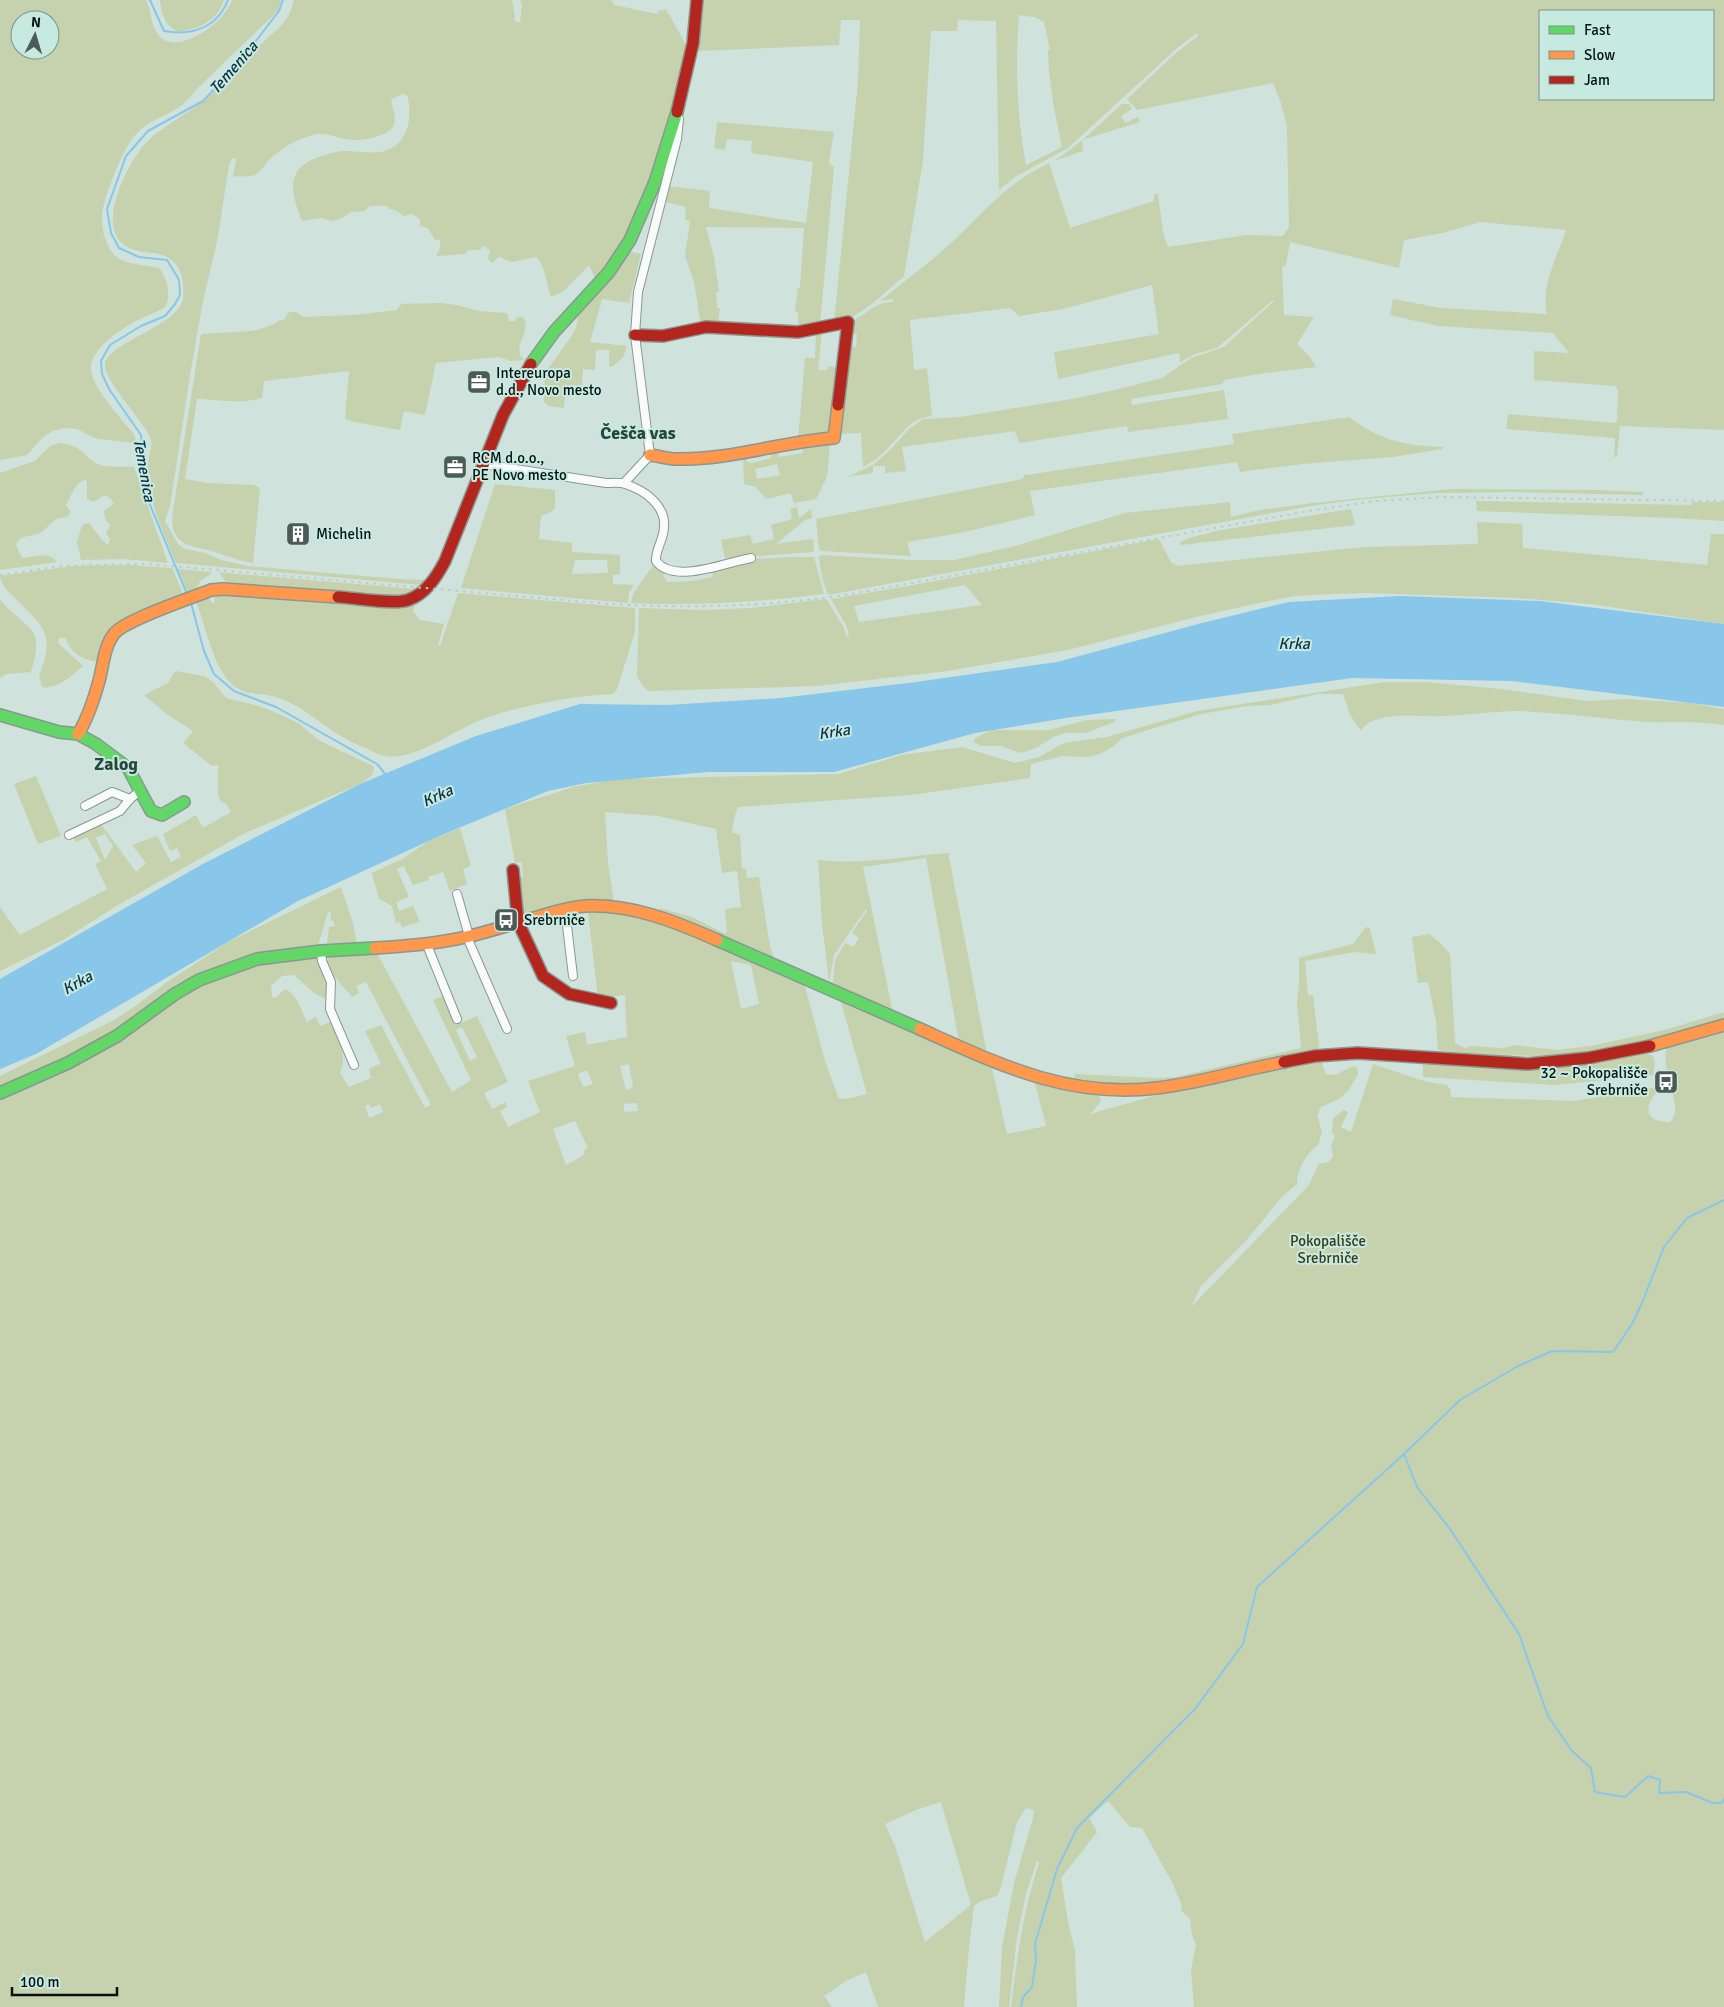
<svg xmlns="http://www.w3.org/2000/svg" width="1724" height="2007" font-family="Signika,sans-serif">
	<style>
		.green { fill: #c5d2ad; fill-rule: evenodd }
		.water { fill: #88c6ea }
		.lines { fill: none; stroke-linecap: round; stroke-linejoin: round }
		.stream { stroke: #88c6ea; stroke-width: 2 }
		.street-casing { stroke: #899793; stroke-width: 10 }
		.fast-casing { stroke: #899793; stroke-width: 14 }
		.slow-casing { stroke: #899793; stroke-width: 14 }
		.jam-casing { stroke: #899793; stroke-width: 14 }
		.street { stroke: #f8fbfa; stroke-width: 8 }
		.fast { stroke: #63d668; stroke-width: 11 }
		.slow { stroke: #ff974d; stroke-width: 11 }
		.jam { stroke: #b3261e; stroke-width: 11 }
		.rail { stroke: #c2c8c7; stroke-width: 2; stroke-dasharray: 2.5 5; stroke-linecap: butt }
		.labels { text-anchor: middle; stroke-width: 4; stroke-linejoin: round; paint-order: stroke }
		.poi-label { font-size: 15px; fill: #071310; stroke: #c7eae0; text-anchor: start }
		.park-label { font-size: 15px; fill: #373b16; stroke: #c7eae0 }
		.water-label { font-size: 16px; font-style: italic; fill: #0d3147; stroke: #c7eae0 }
		.quarter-label { font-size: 18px; font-weight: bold; fill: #28463f; stroke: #c7eae0 }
	</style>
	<rect width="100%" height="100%" fill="#cfe2dc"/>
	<g class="green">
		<path d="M0,0H146C152,11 150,26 159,36C179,57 226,21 232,0H281L280,9C254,34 228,58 203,83C195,90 190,99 182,105C168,116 149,120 137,133C124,145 103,198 102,216C101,230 107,250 118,258C129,265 146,265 159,268C167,279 172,294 165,307C156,313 147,315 138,320C122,328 90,349 91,369C92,388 121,418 133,433L137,443L97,439L77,429L65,428L53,431L43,437L27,455L0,460ZM20,20H50V50H20Z"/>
		<path d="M160,0H224C216,22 200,28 178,32C164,24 162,15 160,0Z"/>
		<path d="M294,0H512L515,16L514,20L520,23L522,5L520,0H611L614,5L657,14L658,11L666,9L687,47L676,99L651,177L638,210L620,249L596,280L589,265L564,291L551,297C547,286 545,264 536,257L512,262L499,257L492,263L488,259L490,250L483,246L480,250H469L465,254L437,256C437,251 444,246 438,239L435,240L428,228L420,226V219L412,214L404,216L395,210L389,209L388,206H370L364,211L352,212L340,219L331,221L322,218L302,221C285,180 290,162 336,152C350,149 365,154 379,152C407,149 414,118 407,95L402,94L391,100C392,108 399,122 391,129C379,140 355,142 340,138C332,136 326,133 318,134C300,137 280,148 268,161C264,165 261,172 255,175C248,178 240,175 233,177L236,159L232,158L229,165L217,242L203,301L191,369L170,506L165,521L178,544L185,549L206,553L221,560L248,566L397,579L424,580L425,581L421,585L176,563C167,540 155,516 150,492C148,484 147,471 148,462C149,454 154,446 150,437C143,421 102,378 105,364C109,341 180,326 183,298C185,275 179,257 154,253C145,252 137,252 129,248C93,231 126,166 144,145C161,126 187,115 207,98C232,75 254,49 280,27L289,15Z"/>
		<path d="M701,0H1724V430L1620,426L1617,457H1614L1615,438L1506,429L1508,414L1615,423L1617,421L1618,391L1615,386L1534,380V351L1569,353L1553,333L1438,326L1390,315L1393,299L1441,308L1547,314C1541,284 1557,258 1566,230L1480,222L1443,233L1404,240L1399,268L1290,242L1286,265L1282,267L1284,315L1314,317L1297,344L1310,357L1316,367L1265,373L1224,380L1222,384L1131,399L1132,405L1224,390L1228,419L1128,432L1127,426L1019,443L1015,431L902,447L906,471L885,473V466H873V473L847,477L873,465L892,448L909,429L923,419L960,417L1071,399L1110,391L1162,378L1191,358L1224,347L1274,301L1273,300L1217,348L1195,354L1180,362L1179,353L1058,379L1054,352L1159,334L1152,285L1063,309L1019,316L1010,308L910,320L914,370L927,368L932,416C910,418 902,434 888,448C881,456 872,462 863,467L861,433L837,434L847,346L856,347L857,334L849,333V323C864,316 876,301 894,302L892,299L880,301C903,282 927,265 949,245C985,212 1003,185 1049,163L1070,228L1154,201V194H1158L1163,232L1168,247L1246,235L1283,236L1289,227L1287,127L1281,103L1273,83L1137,110L1127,99L1176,53L1198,36L1197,33L1176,49L1068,148L1015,177L999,190L996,21L958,20L957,31H931L923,160L904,276C882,294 863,317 834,323L858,81L860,20H841L839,45L696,51ZM1540,11H1713V99H1540ZM1019,15L1034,17L1044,22L1050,49L1048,50L1049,72L1054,108L1062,147L1026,165C1017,116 1015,65 1019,15Z"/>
		<path d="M1122,104H1129L1132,109L1121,116L1125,123L1138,117L1140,122L1082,140L1083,151L1054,161C1079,145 1100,124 1122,104Z"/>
		<polygon points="717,122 834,132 829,163 834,167 820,326 798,329 798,312 795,311 798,288 800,287 804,228 706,227 714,257 719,291 716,292 717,308 720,308 718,325 701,325 694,282 685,256 690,221 685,220 686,207 665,202 669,186 710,191 709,208 806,223 813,162 751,153 752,141 727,139 725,150 714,148"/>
		<polygon points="628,251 641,254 629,303 602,299 590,342 627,346 623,358 612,367 609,366 609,350 596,350 595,370 583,369 582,386 566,385 564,408 548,406 544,402 545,373 571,337 576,328 578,317 575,313"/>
		<path d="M441,303L457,305L478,311L507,313L509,321H514L518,317H523C533,331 510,348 524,360L511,361L499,357L436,363L425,415L404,411L400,430L354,422L345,419L349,371L264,381L262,398C241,404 219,400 197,399L185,479L207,483L254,485L260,488L253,563C239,561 228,556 215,552C194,546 171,547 172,517L201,334C228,331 258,336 280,320L283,321L289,312H296L303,317L353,315L397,310L401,304Z"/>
		<polygon points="822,331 818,370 827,370 828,366 842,368 833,433 798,440 805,358 815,358 816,332"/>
		<path d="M1349,417C1378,440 1407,446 1443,447L1442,449L1393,457L1302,464L1240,472L1237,462L1030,491L1035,515L965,532L907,542L911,556L822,551L819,549L816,519L1023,479L1024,475H1026L1234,444L1232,434Z"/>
		<path d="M60,443C84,446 81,456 98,464C109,469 123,465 134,467L168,563L123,559L81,560L77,542L82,525L89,523L102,540L108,545L110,539L106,533L111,525C106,521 104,518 104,511L114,504L111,499L105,495L93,502L87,499V481L84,480C73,485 72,495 66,505L71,512L67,517C52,517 51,526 40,533C30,538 21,533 16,545L22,558C33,557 50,551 57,562L0,570V473L35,461L50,446Z"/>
		<path d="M802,443H830L827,477L816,499L794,503L791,493L766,499L756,487L744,484L743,455L777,448L779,457L803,453ZM767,453L768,455H771V458L752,463L746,462L749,457ZM777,464L780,475L757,479L755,469Z"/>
		<path d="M495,484L555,490V508L551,512L541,516L539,539L572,543V552L620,555V574L613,575V584L634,585L629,593L628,603L461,588ZM575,560H607L608,573L572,574Z"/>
		<path d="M1452,489L1596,490L1643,492V495L1514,492L1436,493L1364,499L1316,505L828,595C823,582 820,570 819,556L822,555L910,560H954L1015,546L1125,513L1230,502L1231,517L1260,510L1313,503Z"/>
		<polygon points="1476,501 1692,505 1692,502 1724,502 1724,521 1673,518 1477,511"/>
		<polygon points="797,507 799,518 811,509 812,518 805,520 776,544 813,539 814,551 812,552 746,557 726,562 721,540 750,535 753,544 774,539 771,525 792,519 790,509"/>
		<polygon points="1351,509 1355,525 1181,545 1180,542 1189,538 1216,531"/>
		<path d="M1477,522L1522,524L1523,548L1707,565L1711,534H1724V624L1590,604L1517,598L1367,593L1331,594L1295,596L1263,602L1192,618L1068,650L947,671L817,686L648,691L642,685L637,676L639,608L703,610L751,608L826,599L843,626L847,637L849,635L846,625L831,599L908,586L1159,539L1172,564L1174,563L1176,566L1364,547L1478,544ZM965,585L982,605L859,622L854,606Z"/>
		<path d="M795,557H814L824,594C760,602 696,606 631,603L633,594L654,564L656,568L665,571L663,575L667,582L692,581L713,577L712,570L754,559Z"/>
		<path d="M128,565L172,568L185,598L116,626C103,636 102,647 99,662C86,661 69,653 66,638H59L58,643L83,666C73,675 57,690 42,687L39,677C56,631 44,628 13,596C7,590 1,584 0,576L73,566Z"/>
		<polygon points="178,569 211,572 211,574 200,581 196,592 189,595"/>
		<polygon points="219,572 227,573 416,589 401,596 227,584"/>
		<path d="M458,593L635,608V632L617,689L613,694C572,696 522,705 483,719C455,729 416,761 385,756C379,755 373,752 368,749C339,738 327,726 303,710C291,702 276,696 261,694C256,693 251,694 246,692C214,683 208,628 195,600L208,597L212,603H215L214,596L218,594L387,605L415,604L413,611L420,620L444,624L438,645L440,646Z"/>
		<path d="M0,599C25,631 47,623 31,672L6,674L0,678Z"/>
		<path d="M175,671L204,676L212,681L226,698L259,706L277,713L298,723L320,741L373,766C376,775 368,778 362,783L245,833L118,905L63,940L0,971V907L20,935L107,889L95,864L101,861L87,837L76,842L72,835L100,823L136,872L146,863L132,845L157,836L171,862L181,857L177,848L170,851L163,834L196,815L203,828L231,812L226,804L220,801L218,794V765L212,766L183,743L193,731L168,715L144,695L168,683ZM105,834L113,846L105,860L96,838Z"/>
		<path d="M1385,682H1425L1501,689L1588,701L1627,699L1691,703L1724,709V725C1699,721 1673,723 1648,722C1605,719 1563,713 1519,711C1494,711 1469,715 1444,716C1422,718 1374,709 1361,731L1350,715L1343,694H1317L1271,705L1247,706L1201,714L1122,738L1114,746L1100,754L1087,757L1062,756L1031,764L1030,778L911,795L738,807L734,818L732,832L740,835L742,868L746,869L747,878L759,877L769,941L774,960L659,911V908L692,917L724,933H727L725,909L741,907L737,871L722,873L716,829L658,816L605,812L608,863L614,903L582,900L568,902L521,915L516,879L523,877L522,862L515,863L505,809L573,787L618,779L839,774L901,755L962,747L1015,763L1039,757L1064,743L1107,737L1197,711Z"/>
		<polygon points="1117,719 1114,722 1086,733 1065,733 1053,737 1036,748 1021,753 1001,746 981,746 973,742 975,738 992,730 1049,730 1087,720"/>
		<polygon points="36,776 61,836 38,844 14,784"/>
		<polygon points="460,828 471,866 463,869 467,884 450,891 443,872 428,877 429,880 413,885 404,866 397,869 409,897 396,902 399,911 413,906 420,922 402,927 400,922 396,923 392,906 379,899 372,873 402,859 429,841"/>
		<path d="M949,853V857L987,1054L959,1042L926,858L863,867L893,1013L834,986L833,984L835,960L845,943L853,947L859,938L852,933L867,910L866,909L834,955L829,982L822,923L818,860C862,865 905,856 949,853Z"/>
		<polygon points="341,887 353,923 357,945 327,943 329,927 335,926 334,922 331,920 331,913 328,912 318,946 285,949 226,964 188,980 176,986 166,997 103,1040 0,1088 0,1076 114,1020 137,1005 167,982 230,941"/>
		<path d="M588,912C639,911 678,928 724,948C750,959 777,971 804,983L825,1061L839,1099L852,1098L867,1094L840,999L991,1064L1007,1134L1046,1126L1034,1080L1094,1093L1101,1098L1100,1103L1090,1114L1150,1097L1277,1070L1300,1063L1321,1061L1326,1074L1335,1075L1353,1066L1357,1067L1358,1074L1348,1091L1339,1099L1321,1107L1317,1115L1322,1132L1318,1145C1307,1152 1297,1170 1297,1184L1282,1197L1245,1242L1201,1286L1191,1307L1309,1185L1319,1163C1326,1164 1330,1162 1333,1156L1331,1146L1335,1136L1332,1132L1333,1118L1344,1110L1348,1112L1341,1127L1351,1132L1373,1064L1427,1082L1447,1085L1450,1089L1451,1097L1575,1101L1657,1087L1658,1091C1642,1108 1646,1123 1670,1122C1686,1109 1659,1071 1667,1048L1724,1030V2007H1194L1191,1970L1196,1945L1192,1935L1190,1918L1181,1911L1182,1906L1173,1884L1142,1828L1130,1827L1108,1801L1089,1818L1097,1832L1061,1878L1068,1922L1075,1951L1077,2007H1011C1017,1958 1023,1910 1039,1863L1037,1861L1026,1894L1017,1937L1009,2007H999L1002,1948L1014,1883L1033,1818L1034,1810L1026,1808L1017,1822L1001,1887L997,1896L979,1902L974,1906L969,1948L964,2007H878L866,1972L846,1981L824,1996L832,2007H0V1098L111,1044L147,1022L174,999L198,986L248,967L313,955L317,958C323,971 335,986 325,999L313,992L294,975L282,976L271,986L272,997L275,998L285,989C297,994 301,1010 307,1022L316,1017L320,1026L332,1021C338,1039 348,1055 340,1073L349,1087L371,1078L369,1069L381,1063L365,1031L381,1025L425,1108L431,1105L366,982L356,986L359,993L352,997C344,986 325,970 328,958L332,956L377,953L452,1092L471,1080L433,1000L443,996L458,1024L477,1016L508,1082L484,1093L492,1109L506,1102L507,1107L500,1111L508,1127L540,1112L528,1081L575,1066L566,1036L585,1032L587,1045L627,1037L625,995L598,998ZM731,961L751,965L759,1004L741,1009ZM462,1027L477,1057L470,1061L456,1030ZM629,1064L633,1087L626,1090L620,1066ZM587,1070L593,1084L583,1087L578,1074ZM637,1103L638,1111L624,1112V1104ZM369,1104L371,1108L380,1104L383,1112L369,1118L365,1106ZM575,1121L588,1148L584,1151V1155L566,1165L553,1129ZM941,1802L971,1905L925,1942L895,1846L885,1824L916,1810Z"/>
		<path d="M1366,927L1370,928L1376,954L1355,952L1305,961L1308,995H1313L1319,1047L1316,1050C1257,1063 1197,1083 1136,1085C1116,1086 1096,1083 1076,1081L1074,1074L1157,1078L1175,1077L1301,1048L1297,1003L1299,984V958L1353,944Z"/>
		<polygon points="1429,934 1438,941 1450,954 1455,1043 1465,1048 1471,1046 1503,1048 1516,1045 1556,1050 1591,1046 1668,1029 1724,1012 1724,1021 1694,1031 1571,1058 1516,1055 1503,1057 1487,1056 1438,1050 1436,1021 1428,982 1418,983 1412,937"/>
		<path d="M1646,1053L1653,1056L1655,1064L1653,1075L1556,1085L1423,1077V1065C1439,1062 1457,1063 1474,1067L1545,1069L1601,1062Z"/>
	</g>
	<polygon class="water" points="1400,596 1540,601 1724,624 1724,707 1512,681 1352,678 1066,718 975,733 834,772 708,772 586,783 548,791 444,834 298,901 36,1054 0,1069 0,979 201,865 360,784 476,736 580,704 667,705 781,698 916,682 1057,662 1202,623 1289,602"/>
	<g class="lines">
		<g class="stream">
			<path d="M150,0L164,31C192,36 217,28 228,0"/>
			<polyline points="187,594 146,495 141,435 109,389 102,374 101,361 110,345 141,326 165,316 175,304 180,295 179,280 167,260 139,257 119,248 111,233 107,209 126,156 148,131 203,101 238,64 279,11 283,0"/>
			<polyline points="191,603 204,651 214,674 234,691 276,707 377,764 386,775"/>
			<polyline points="1404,1454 1417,1487 1450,1529 1519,1634 1548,1716 1572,1751 1591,1768 1595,1792 1625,1797 1648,1776 1660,1780 1659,1793 1686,1792 1713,1803 1722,1803 1724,1799"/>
			<polyline points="1021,2007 1023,1997 1032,1987 1036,1960 1035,1944 1057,1869 1077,1828 1195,1709 1243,1644 1257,1587 1404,1454 1460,1400 1518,1366 1552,1351 1613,1352 1632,1324 1642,1303 1664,1247 1687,1218 1724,1200"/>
		</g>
		<defs>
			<g id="street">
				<path d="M483,464L606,483C612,483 620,482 625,484C645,490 666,506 664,527C664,539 655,550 656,561C674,585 727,562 751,558"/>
				<polyline points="624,483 650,455 635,335 638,292 677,139 679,119"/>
				<polyline points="85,806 112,792 130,799"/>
				<polyline points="69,835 120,811 130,799 140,791"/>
				<polyline points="457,894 469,936"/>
				<polyline points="565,909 573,976"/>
				<polyline points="467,937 507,1029"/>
				<polyline points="427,945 457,1019"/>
				<polyline points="321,951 322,961 331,982 330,1009 354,1065"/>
			</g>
			<g id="fast">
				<polyline points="531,364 554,332 609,272 630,240 655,182 677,112"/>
				<polyline points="0,715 59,732 78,734 96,744 128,768 151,811 162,815 184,802"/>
				<polyline points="717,940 920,1029"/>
				<polyline points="0,1093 68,1063 117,1036 175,994 199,980 257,959 321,951 375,948"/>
			</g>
			<g id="slow">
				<path d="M650,455C659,456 668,459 677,459C730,460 781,442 834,438L838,405"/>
				<path d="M78,734C88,718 94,699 99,681C103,667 104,646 114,634C124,620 192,598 211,590L223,589L338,597"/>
				<path d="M375,948C406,946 436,944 466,937C492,931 518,922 544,915C557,911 571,907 585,906C632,904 674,921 717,940"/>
				<path d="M920,1029C998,1064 1068,1099 1157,1088C1200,1083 1241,1070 1284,1062"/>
				<polyline points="1650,1046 1724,1025"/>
			</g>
			<g id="jam">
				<polyline points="677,112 693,43 697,0"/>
				<polyline points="635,335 663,336 706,327 798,332 848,322 838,405"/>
				<path d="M338,597C355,598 393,605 408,600C426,594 437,576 445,561L503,415L531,364"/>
				<polyline points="513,870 518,922 543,976 569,994 611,1003"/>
				<polyline points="1284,1062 1315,1056 1358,1053 1528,1064 1588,1058 1650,1046"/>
			</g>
		</defs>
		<use href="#street" class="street-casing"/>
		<use href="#fast" class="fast-casing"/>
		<use href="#slow" class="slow-casing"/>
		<use href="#jam" class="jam-casing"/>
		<use href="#street" class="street"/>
		<use href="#fast" class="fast"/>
		<use href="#slow" class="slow"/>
		<use href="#jam" class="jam"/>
		<path class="rail" d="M0,575L62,566L148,564L598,603C683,609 767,607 851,594L1303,512L1375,501L1444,497L1724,501"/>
	</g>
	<defs>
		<symbol id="office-square" viewBox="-11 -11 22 22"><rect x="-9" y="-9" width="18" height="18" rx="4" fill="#4d5b57" stroke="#c7eae0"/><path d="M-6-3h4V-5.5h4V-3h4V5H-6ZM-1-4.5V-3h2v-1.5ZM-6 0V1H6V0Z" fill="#fff"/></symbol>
		<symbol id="building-square" viewBox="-11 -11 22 22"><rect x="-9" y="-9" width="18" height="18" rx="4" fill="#4d5b57" stroke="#c7eae0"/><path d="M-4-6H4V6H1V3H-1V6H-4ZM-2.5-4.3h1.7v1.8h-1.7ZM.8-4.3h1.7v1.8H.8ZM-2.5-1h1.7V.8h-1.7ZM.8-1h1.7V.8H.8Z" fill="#fff"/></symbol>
		<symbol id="bus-square" viewBox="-11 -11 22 22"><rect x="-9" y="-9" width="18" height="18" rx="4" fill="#4d5b57" stroke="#c7eae0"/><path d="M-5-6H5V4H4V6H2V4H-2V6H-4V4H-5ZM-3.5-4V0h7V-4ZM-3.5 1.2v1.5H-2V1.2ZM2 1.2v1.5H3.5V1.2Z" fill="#fff"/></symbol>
	</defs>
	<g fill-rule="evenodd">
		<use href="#office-square" x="465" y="368" width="28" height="28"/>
		<use href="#office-square" x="441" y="453" width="28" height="28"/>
		<use href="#building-square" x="284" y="520" width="28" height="28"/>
		<use href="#bus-square" x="492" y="906" width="28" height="28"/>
		<use href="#bus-square" x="1652" y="1068" width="28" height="28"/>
	</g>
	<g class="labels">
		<g class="poi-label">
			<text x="496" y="378">Intereuropa<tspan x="496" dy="17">d.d., Novo mesto</tspan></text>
			<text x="472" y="463">RCM d.o.o.,<tspan x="472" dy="17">PE Novo mesto</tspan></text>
			<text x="316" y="539">Michelin</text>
			<text x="524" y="925">Srebrniče</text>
			<text x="1648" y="1078" text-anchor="end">32 ~ Pokopališče<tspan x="1648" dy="17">Srebrniče</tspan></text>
		</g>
		<g class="park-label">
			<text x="1328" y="1246">Pokopališče<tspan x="1328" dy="17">Srebrniče</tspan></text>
		</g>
		<g class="water-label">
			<text transform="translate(233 67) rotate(-49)" y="6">Temenica</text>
			<text transform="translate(145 470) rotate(80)" y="6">Temenica</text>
			<text x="1294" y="649">Krka</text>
			<text transform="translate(834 731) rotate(-8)" y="6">Krka</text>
			<text transform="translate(437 795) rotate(-24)" y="6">Krka</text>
			<text transform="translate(77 982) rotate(-29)" y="6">Krka</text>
		</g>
		<g class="quarter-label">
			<text x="638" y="439">Češča vas</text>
			<text x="116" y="770">Zalog</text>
		</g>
	</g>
	<rect x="1539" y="10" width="175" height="90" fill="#c7eae0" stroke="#7a948d"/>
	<rect x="1549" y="26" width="25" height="8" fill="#63d668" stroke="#7a948d"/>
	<text x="1584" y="35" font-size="15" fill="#071310">Fast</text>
	<rect x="1549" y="51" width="25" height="8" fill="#ff974d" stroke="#7a948d"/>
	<text x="1584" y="60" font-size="15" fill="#071310">Slow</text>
	<rect x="1549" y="76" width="25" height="8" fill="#b3261e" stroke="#7a948d"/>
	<text x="1584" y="85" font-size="15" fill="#071310">Jam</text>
	<g transform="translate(35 35) rotate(5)"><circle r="24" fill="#c7eae0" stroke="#7a948d"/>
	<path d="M0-4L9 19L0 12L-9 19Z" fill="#4d5b57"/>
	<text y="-8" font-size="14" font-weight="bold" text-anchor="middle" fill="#071310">N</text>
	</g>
	<path d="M12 1987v8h105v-8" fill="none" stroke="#071310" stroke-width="2.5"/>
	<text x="20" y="1987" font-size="15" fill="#071310" stroke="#c7eae0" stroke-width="4" paint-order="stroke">100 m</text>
</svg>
